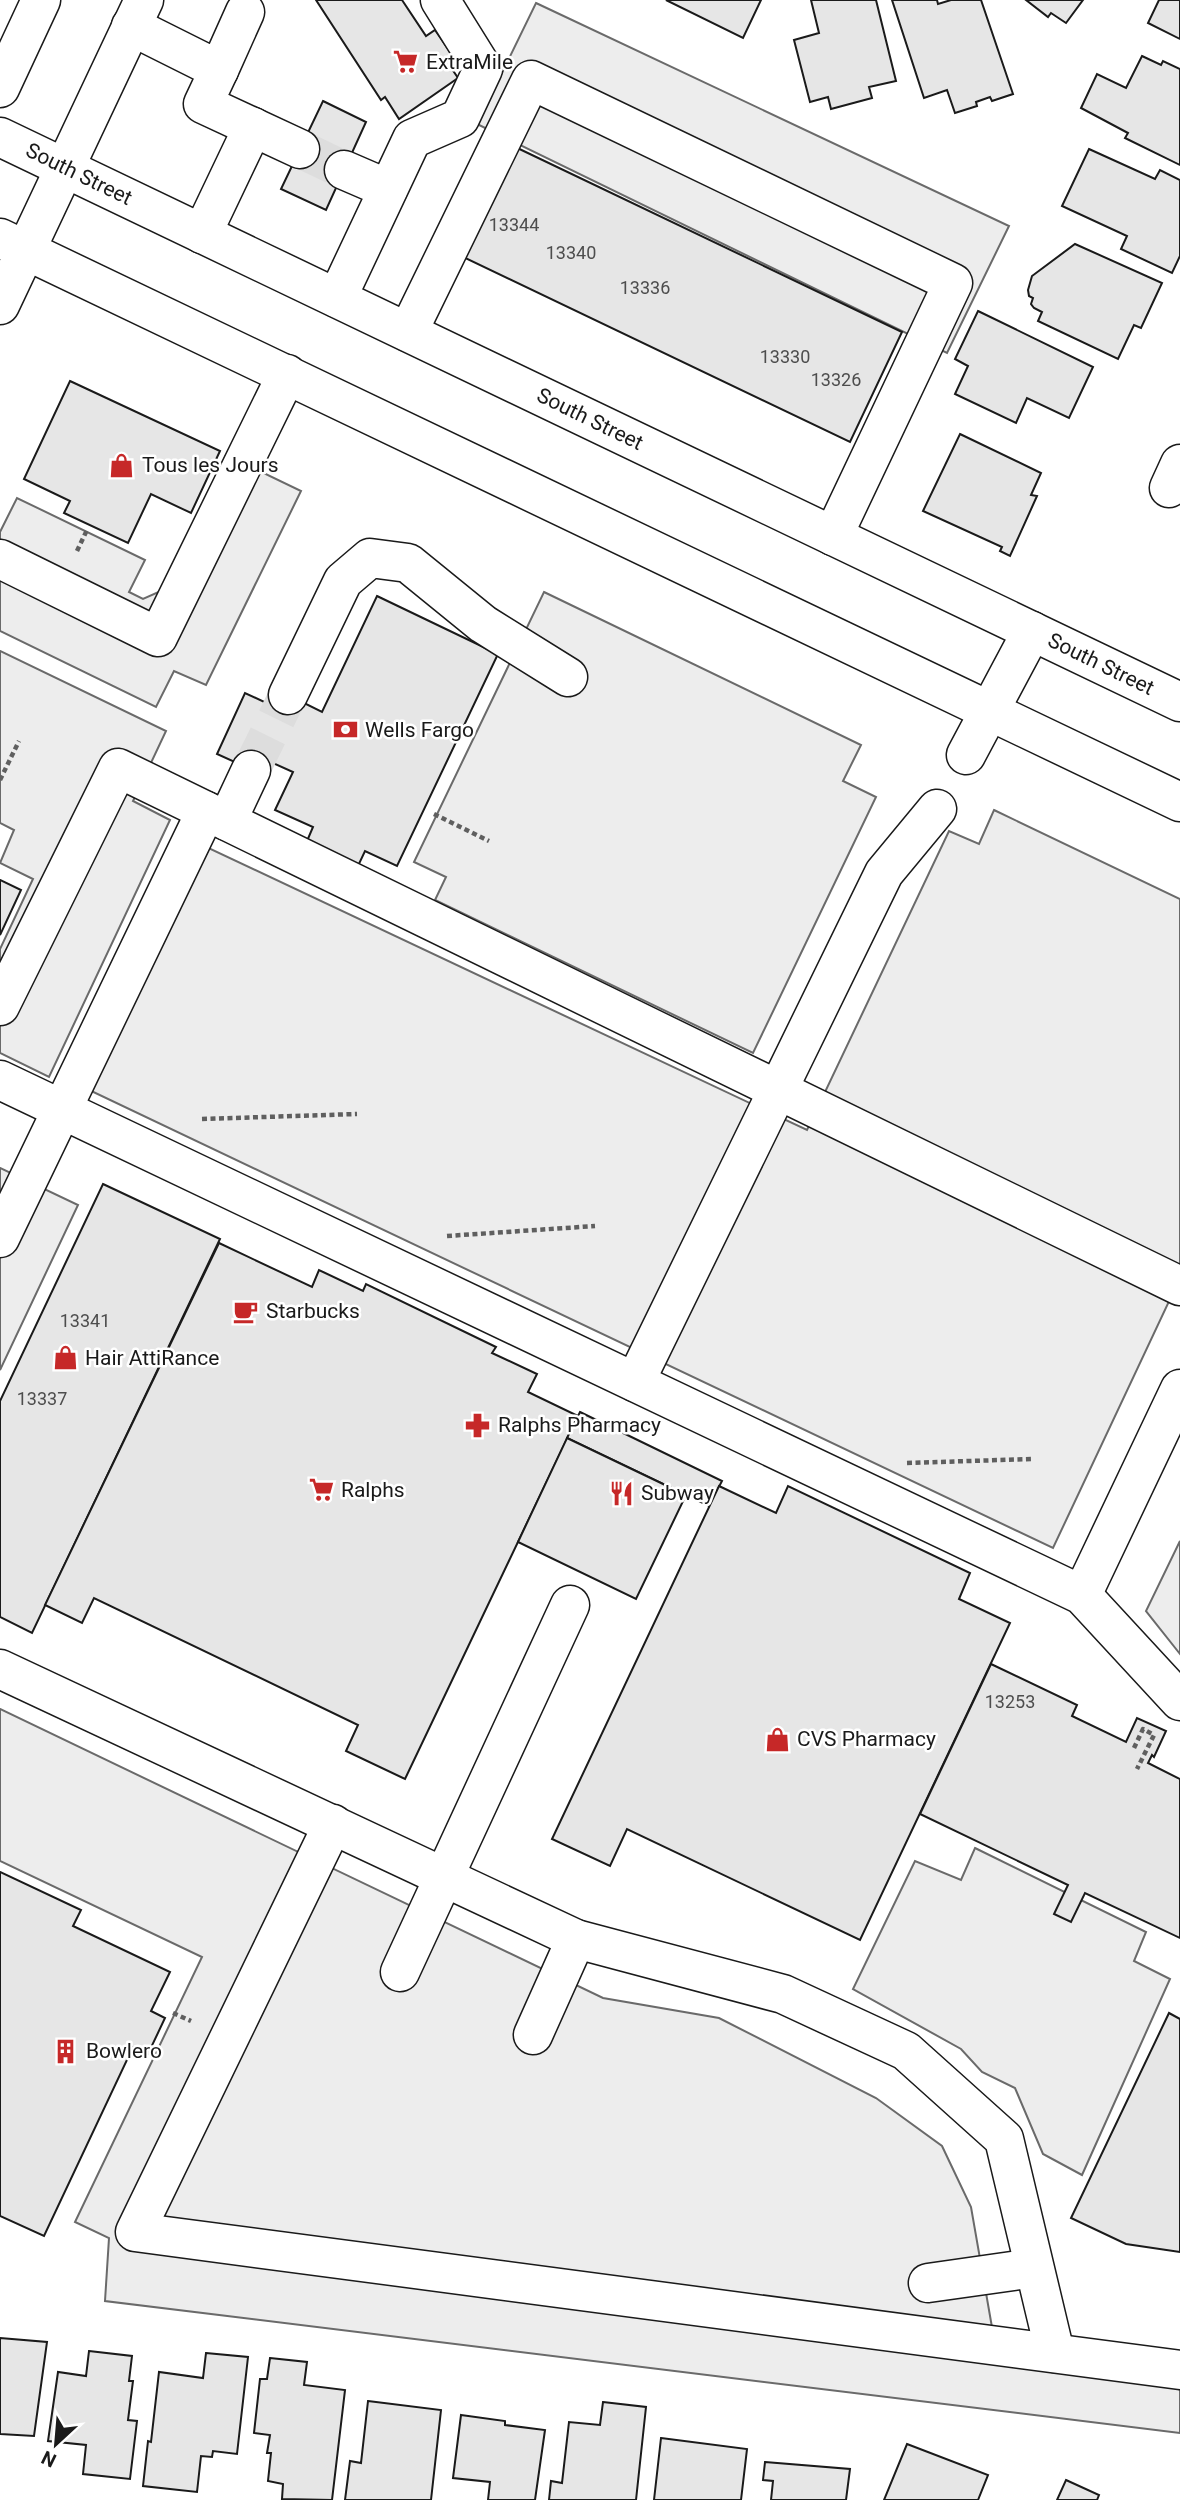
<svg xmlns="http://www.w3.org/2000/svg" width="1180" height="2500" font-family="Roboto,sans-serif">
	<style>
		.parking { fill: #ededed; stroke: #6a6a6a; stroke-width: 2 }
		.building { fill: #e6e6e6; stroke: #1a1a1a; stroke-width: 2 }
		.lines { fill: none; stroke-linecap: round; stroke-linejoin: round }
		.minor-tunnel { stroke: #ddd; stroke-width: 38; stroke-dasharray: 38 19; stroke-linecap: butt }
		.minor-casing { stroke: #1a1a1a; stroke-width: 41 }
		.major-casing { stroke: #1a1a1a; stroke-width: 41 }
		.path { stroke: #5f5f5f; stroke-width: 4.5; stroke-dasharray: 5 3.5; stroke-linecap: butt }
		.minor { stroke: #fff; stroke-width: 38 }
		.major { stroke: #fff; stroke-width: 38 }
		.labels { text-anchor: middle; stroke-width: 5; stroke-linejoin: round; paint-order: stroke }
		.number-label { font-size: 18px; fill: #4d4d4d }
		.poi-label { font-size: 21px; fill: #1a1a1a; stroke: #fff; text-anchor: start }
		.street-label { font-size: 21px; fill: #1a1a1a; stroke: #fff }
	</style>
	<rect width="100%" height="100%" fill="#fff"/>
	<g class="parking">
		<polygon points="536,3 1009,226 947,353 477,124"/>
		<polygon points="226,455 301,491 206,685 174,671 156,707 0,631 0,532 17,498 145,560 129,592 143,599 161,591"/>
		<polygon points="544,592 861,745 843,781 876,797 753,1053 435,900 446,877 414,862"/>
		<polygon points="0,651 166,731 133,801 170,820 49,1077 0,1053 0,949 33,879 0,863 14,830 0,823"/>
		<polygon points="994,810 1180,899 1180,1278 1053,1548 66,1079 181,835 807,1130 949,831 979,844"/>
		<polygon points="0,1168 78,1205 0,1370"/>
		<polygon points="1180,1541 1180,1654 1146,1611"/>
		<polygon points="0,1709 603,1998 719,2018 876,2098 942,2146 971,2207 993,2333 1180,2357 1180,2433 105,2301 109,2238 75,2222 202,1957 0,1861"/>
		<polygon points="975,1848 1146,1932 1134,1961 1170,1979 1082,2175 1043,2154 1015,2088 982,2072 961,2049 853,1989 915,1861 961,1880"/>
	</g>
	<g class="building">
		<polygon points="316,0 402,0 426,36 435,30 459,65 452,69 458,78 399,119 385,97 381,100"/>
		<polygon points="666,0 761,0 743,38"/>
		<polygon points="811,0 876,0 896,81 869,87 872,98 831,109 828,97 810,102 794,40 819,33"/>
		<polygon points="892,0 937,0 938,4 951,0 981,0 1013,94 992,101 990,97 976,102 977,106 955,113 947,90 924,98"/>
		<polygon points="1026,0 1083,0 1066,23 1051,13 1048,17"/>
		<polygon points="1159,0 1180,0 1180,39 1148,23"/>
		<polygon points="1142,56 1161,65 1163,61 1180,69 1180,165 1125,138 1128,133 1081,108 1097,74 1126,88"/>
		<polygon points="323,101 366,122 326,210 281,189"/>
		<polygon points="509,144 902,332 850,442 457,254"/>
		<polygon points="1089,149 1155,179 1160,170 1180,180 1180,256 1172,273 1121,249 1127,236 1062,206"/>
		<polygon points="1075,244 1162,283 1141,328 1134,325 1118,359 1038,321 1042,312 1034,308 1031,304 1033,298 1029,296 1028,290 1032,276"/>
		<polygon points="978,311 1093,367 1069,418 1027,398 1016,423 955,394 968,366 955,359"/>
		<polygon points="70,381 220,451 191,513 151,494 128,543 64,513 70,501 24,479"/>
		<polygon points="960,434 1041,473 1031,495 1037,496 1010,556 1000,551 1002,547 923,511"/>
		<polygon points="377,596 498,654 397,866 365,851 358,866 307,841 313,827 275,810 293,772 264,759 257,772 217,754 245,693 277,708 288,695 322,712"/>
		<polygon points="0,880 21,890 0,935"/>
		<polygon points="103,1184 220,1239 32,1633 0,1617 0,1401"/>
		<polygon points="219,1243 312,1287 319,1270 363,1291 366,1284 496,1347 492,1353 537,1374 528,1392 578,1416 405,1779 346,1751 358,1725 94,1598 82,1623 45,1605"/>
		<polygon points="580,1412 722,1481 709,1506 567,1438"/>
		<polygon points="567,1438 686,1495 636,1599 518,1542"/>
		<polygon points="719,1486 776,1513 788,1486 970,1573 959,1599 1010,1623 860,1940 627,1829 610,1866 552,1839"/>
		<polygon points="991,1664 1077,1705 1072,1716 1126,1742 1137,1718 1166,1731 1154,1757 1152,1755 1148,1763 1180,1779 1180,1938 1085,1893 1071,1922 1054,1914 1068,1885 920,1814"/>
		<polygon points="0,1872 81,1910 73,1926 170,1972 151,2011 165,2018 148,2054 133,2047 44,2236 0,2216"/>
		<polygon points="1169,2013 1180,2019 1180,2252 1126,2244 1071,2218"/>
		<polygon points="0,2338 47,2342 34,2436 0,2434"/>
		<polygon points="89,2351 132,2356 129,2381 133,2381 128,2420 137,2421 130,2479 83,2474 86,2445 48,2441 58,2372 86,2376"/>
		<polygon points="206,2353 248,2357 237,2454 213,2451 212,2457 201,2456 197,2492 143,2486 148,2441 151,2442 159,2372 203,2378"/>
		<polygon points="270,2358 307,2362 304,2385 345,2390 332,2500 282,2499 283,2484 268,2481 271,2453 267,2453 270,2435 254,2433 260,2379 267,2379"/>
		<polygon points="368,2401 441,2410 431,2500 345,2500 350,2461 361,2463"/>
		<polygon points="603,2402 646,2407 636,2500 549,2500 551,2481 562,2483 569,2422 600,2425"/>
		<polygon points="461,2415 505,2421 505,2425 545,2430 535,2500 488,2500 490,2482 453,2478"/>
		<polygon points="661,2438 747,2449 741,2500 654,2500"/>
		<polygon points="907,2444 988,2475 978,2500 884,2500"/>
		<polygon points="765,2462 850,2469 846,2500 771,2500 773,2481 763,2480"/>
		<polygon points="1066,2480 1099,2495 1097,2500 1057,2500"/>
	</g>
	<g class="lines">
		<g class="minor-tunnel">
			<polyline points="300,149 344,170"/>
			<polyline points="251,770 288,695"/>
		</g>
		<defs>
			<g id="minor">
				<polyline points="131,26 219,70 245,12"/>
				<polyline points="219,70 203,104 300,149"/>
				<polyline points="344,170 388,189"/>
				<polyline points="202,234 253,127"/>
				<polyline points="337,298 412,139 460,118 483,69 440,0"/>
				<polyline points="408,332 531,80 953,283 833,536"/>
				<polyline points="1169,488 1180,464"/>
				<polyline points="0,559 158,637 287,374"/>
				<polyline points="288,695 343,581 370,558 408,563 483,624 568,677"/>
				<polyline points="966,755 1032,631"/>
				<polyline points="227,821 251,770"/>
				<polyline points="0,1006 118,768 1180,1286"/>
				<polyline points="0,1080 1082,1595 1180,1701"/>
				<polyline points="0,1238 206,811"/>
				<polyline points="635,1382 884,873 937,809"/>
				<polyline points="1082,1595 1180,1389"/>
				<polyline points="0,1669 576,1939 783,1994 906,2051 1004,2139 1055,2353"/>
				<polyline points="333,1824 135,2232 1180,2370"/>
				<polyline points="400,1972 570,1605"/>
				<polyline points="533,2035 576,1939"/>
				<polyline points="928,2283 1034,2268"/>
			</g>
			<g id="major">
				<polyline points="0,88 41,0"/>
				<polyline points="0,137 1180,702"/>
				<polyline points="0,238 1180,802"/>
				<polyline points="0,305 144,0"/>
			</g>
		</defs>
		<use href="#minor" class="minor-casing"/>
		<use href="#major" class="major-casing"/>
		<g class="path">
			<polyline points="77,551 87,530"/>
			<polyline points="0,780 19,741"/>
			<polyline points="434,814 489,841"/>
			<polyline points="202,1119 357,1114"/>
			<polyline points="447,1236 595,1226"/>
			<polyline points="907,1463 1032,1459"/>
			<polyline points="1134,1748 1143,1729 1154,1735 1137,1769"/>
			<polyline points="173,2013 191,2021"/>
		</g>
		<use href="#minor" class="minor"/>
		<use href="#major" class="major"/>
	</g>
	<defs>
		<symbol id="supermarket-bare" viewBox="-9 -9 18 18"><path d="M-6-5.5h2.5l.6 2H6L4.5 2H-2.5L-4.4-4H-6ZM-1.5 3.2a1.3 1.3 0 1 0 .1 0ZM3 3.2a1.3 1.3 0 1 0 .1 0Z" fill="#c62828" stroke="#fff" stroke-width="2.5" paint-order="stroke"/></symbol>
		<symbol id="shop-bare" viewBox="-9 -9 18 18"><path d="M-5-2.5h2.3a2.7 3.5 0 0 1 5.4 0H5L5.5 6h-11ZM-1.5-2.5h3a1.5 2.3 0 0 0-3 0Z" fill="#c62828" stroke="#fff" stroke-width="2.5" paint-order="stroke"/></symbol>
		<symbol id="bank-bare" viewBox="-9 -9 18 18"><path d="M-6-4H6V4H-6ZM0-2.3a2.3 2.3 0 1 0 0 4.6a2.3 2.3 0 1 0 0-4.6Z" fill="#c62828" stroke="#fff" stroke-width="2.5" paint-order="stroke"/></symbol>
		<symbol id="cafe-bare" viewBox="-9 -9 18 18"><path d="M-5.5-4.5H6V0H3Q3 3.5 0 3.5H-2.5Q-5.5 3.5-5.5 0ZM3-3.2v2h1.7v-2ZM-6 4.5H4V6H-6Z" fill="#c62828" stroke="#fff" stroke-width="2.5" paint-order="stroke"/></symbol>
		<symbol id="pharmacy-bare" viewBox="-9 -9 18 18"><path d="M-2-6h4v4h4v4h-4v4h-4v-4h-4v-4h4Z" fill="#c62828" stroke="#fff" stroke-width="2.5" paint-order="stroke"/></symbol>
		<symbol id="restaurant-bare" viewBox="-9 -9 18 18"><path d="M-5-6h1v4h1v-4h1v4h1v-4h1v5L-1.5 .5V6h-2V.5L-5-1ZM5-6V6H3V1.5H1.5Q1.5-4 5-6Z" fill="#c62828" stroke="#fff" stroke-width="2.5" paint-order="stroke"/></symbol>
		<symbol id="building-bare" viewBox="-9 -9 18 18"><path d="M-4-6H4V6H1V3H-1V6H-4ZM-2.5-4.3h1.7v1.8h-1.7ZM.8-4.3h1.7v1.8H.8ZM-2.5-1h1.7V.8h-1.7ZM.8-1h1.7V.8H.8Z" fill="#c62828" stroke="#fff" stroke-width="2.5" paint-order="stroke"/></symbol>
	</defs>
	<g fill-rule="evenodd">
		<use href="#supermarket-bare" x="388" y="44" width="35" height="35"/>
		<use href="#shop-bare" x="104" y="448" width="35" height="35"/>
		<use href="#bank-bare" x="328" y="712" width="35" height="35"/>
		<use href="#cafe-bare" x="228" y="1294" width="35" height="35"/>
		<use href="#shop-bare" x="48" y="1340" width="35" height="35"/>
		<use href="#pharmacy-bare" x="460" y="1408" width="35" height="35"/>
		<use href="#supermarket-bare" x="304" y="1472" width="35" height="35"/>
		<use href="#restaurant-bare" x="604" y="1476" width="35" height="35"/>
		<use href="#shop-bare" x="760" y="1722" width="35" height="35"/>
		<use href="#building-bare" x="48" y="2034" width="35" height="35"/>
	</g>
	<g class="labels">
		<g class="number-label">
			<text x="514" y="231">13344</text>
			<text x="571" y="259">13340</text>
			<text x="645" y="294">13336</text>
			<text x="785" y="363">13330</text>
			<text x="836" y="386">13326</text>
			<text x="85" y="1327">13341</text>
			<text x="42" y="1405">13337</text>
			<text x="1010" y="1708">13253</text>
		</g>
		<g class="poi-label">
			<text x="426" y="69">ExtraMile</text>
			<text x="142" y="472">Tous les Jours</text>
			<text x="365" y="737">Wells Fargo</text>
			<text x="266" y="1318">Starbucks</text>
			<text x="85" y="1365">Hair AttiRance</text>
			<text x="498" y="1432">Ralphs Pharmacy</text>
			<text x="341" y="1497">Ralphs</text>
			<text x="641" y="1500">Subway</text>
			<text x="797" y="1746">CVS Pharmacy</text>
			<text x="86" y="2058">Bowlero</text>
		</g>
		<g class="street-label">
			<text transform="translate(79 174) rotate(26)" y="7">South Street</text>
			<text transform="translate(590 419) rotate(26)" y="7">South Street</text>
			<text transform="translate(1101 664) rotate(26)" y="7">South Street</text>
		</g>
	</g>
	<g transform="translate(56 2444) rotate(206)" stroke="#ffffff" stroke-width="5" paint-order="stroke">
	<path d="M0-5L12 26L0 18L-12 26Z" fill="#1a1a1a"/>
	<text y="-10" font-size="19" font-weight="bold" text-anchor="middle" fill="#1a1a1a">N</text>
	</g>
</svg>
